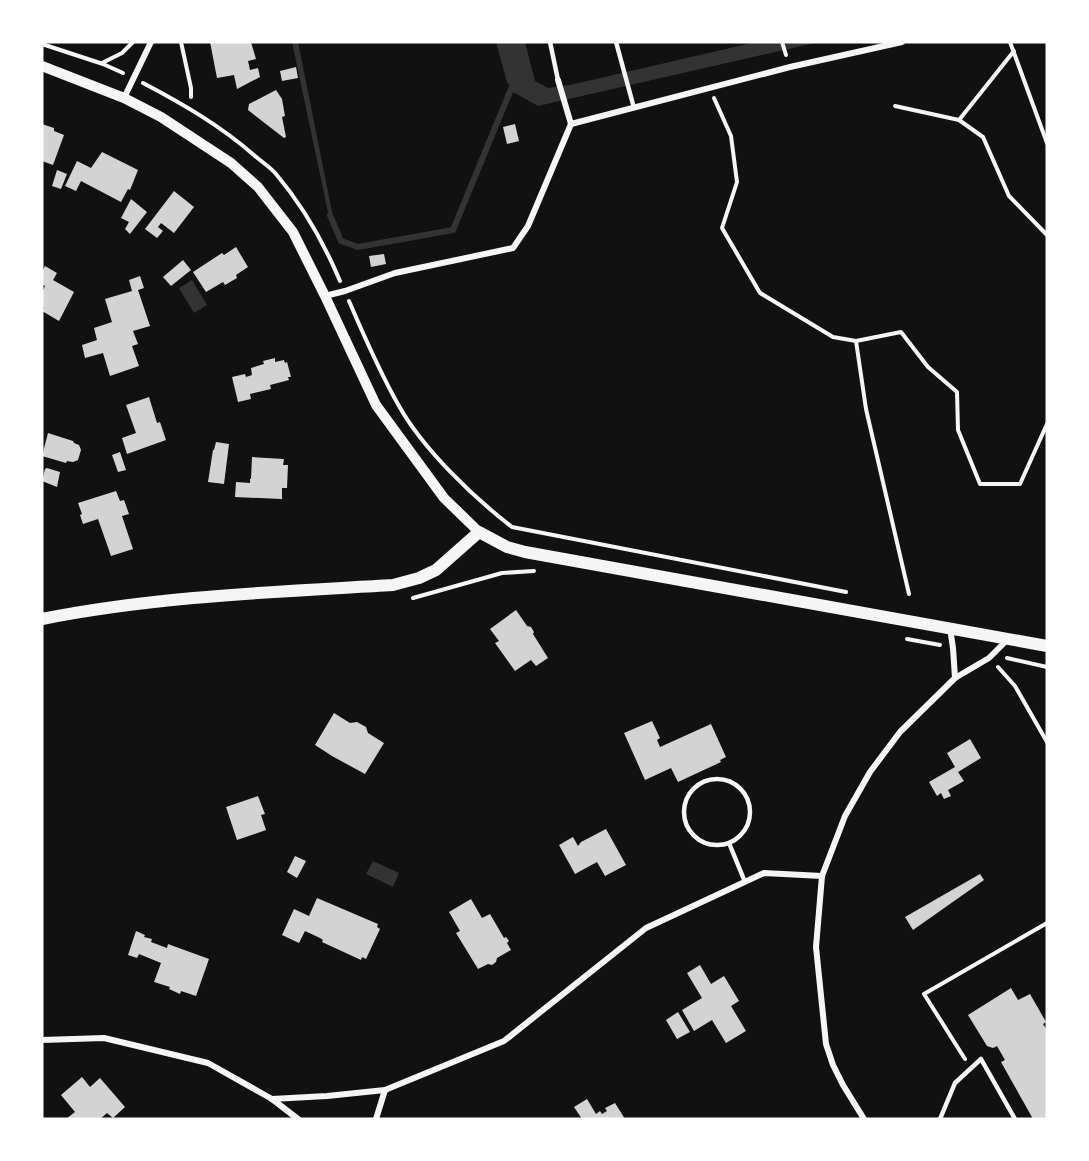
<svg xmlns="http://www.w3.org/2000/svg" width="1089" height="1161" font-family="'Roboto Serif',serif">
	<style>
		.water { fill: #333 }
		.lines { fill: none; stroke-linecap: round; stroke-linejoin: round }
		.stream { stroke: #333; stroke-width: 6 }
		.building { fill: #d3d3d3 }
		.path { stroke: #f5f5f5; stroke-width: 4 }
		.service { stroke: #f5f5f5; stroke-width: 4.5 }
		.minor { stroke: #f5f5f5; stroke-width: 6 }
		.tertiary { stroke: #f5f5f5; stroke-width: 10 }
		.secondary { stroke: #f5f5f5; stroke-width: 12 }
	</style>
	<rect width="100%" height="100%" fill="#111"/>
	<g class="water">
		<polygon points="292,42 298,42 333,217 329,217"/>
		<polygon points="496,42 525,42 535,81 548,88 570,85 756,42 819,42 538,106 513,92 507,82"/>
		<polygon points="192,280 207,305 194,313 179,288"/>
		<polygon points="373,861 399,873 393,887 366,874"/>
	</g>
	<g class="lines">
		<polyline class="stream" points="330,215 341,241 358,247 453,230 511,89"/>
	</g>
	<g class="building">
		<polygon points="210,42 251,42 256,59 248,61 250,70 258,68 260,77 237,89 234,75 217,78"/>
		<polygon points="296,67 298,78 282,81 280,71"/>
		<polygon points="276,90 282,99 285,116 282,117 286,137 284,138 248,110 249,104"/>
		<polygon points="42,124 54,128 54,131 64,135 53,165 42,161"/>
		<polygon points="515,124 519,141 507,144 503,127"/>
		<polygon points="102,152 138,170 130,190 128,189 121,202 81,181 76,191 65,186 77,161 91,168"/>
		<polygon points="57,170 67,174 61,189 52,186"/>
		<polygon points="174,191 194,207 174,233 161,223 158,227 163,231 157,238 145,229"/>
		<polygon points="131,199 147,212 130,234 125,229 129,222 121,218"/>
		<polygon points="236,247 248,267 236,275 237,278 225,285 223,282 206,292 193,272 222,253 224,255"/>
		<polygon points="384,254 386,264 371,267 369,256"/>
		<polygon points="183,260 191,270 171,286 163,277"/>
		<polygon points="45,266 57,273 53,280 74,292 59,321 42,311 44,308 42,307 42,292 45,286 42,284 42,272"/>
		<polygon points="140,276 144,288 138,290 150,326 133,331 138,344 132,346 139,366 110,376 103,353 85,358 82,345 97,340 94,328 112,322 105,299 132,291 129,280"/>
		<polygon points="275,358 275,362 284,360 285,363 287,362 291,377 288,377 289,380 270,385 271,389 250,394 251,399 238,402 232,377 245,374 246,377 252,375 251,368 264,364 263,361"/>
		<polygon points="149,397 157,423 160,422 166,440 127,454 122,438 136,433 126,405"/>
		<polygon points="48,433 73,441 74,443 79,445 81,450 78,460 73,462 67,461 66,463 42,456"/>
		<polygon points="216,442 229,444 224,484 208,482 213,450 214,450"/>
		<polygon points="120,452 126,470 118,472 112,455"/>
		<polygon points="252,457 284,459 283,465 288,465 287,488 282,488 282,499 235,497 236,482 250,483 250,479 251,479"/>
		<polygon points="47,468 60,472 57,487 42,481 45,469"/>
		<polygon points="116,491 120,501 124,500 129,514 122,516 133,549 111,556 98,519 83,524 80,515 82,514 78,503"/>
		<polygon points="516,610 527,626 531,627 534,632 533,634 548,658 536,666 531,660 515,671 495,643 499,641 490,629"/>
		<polygon points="334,713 350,723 357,722 366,727 368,733 384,743 365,774 332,756 315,745"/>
		<polygon points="652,721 660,738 657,740 660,747 711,724 726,757 720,760 721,762 678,782 671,768 645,780 624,733"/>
		<polygon points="970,739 981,758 958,772 964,781 948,790 951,796 944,799 941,793 937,796 929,782 955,767 947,753"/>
		<polygon points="258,796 265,814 261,815 266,830 237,840 226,807"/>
		<polygon points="606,829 626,865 605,876 597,862 575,874 559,845 573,837 578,846 581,842"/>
		<polygon points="295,856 306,861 297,878 287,872"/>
		<polygon points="980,874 984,880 913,930 905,917"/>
		<polygon points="317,898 378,924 377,927 380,929 366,959 362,957 361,960 322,942 323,940 320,938 305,931 299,943 282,935 294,909 309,916"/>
		<polygon points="471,899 482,918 490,914 504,938 506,937 509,941 507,943 511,950 497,958 496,962 492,965 488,964 478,969 456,933 460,931 449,912"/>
		<polygon points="136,931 145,935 144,937 152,939 151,942 167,948 168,944 209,959 196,996 181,991 180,994 169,989 170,987 154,982 161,963 139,954 137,958 128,955"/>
		<polygon points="700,965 711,984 724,976 739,1001 731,1006 746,1031 726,1043 712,1020 694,1031 682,1010 702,998 687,973"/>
		<polygon points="1011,988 1018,1000 1030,994 1046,1022 1043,1024 1047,1030 1047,1119 1033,1119 1001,1062 1005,1060 997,1046 993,1048 987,1046 968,1015"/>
		<polygon points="678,1012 690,1032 677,1039 666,1020"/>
		<polygon points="82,1077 90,1087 100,1078 125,1107 113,1118 107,1113 100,1119 66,1119 75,1112 61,1095"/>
		<polygon points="587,1099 596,1114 600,1111 602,1114 607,1111 605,1108 615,1103 625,1119 582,1119 574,1107"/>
	</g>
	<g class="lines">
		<g class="path">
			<polyline points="181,42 191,88 191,97"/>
			<polyline points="782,42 786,55"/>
			<polyline points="1010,42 1047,143"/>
			<polyline points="42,44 103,64 123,73"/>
			<polyline points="102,63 122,53 133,42"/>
			<path d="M143,83C183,104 221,126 255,156C262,162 270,167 276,174C303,206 324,243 340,281"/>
			<polyline points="714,98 731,136 737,182 722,228 760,293 833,337 856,341 901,332 928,367 957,392 958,430 980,484 1020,484 1047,424"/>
			<polyline points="895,106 959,120 1014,51"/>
			<polyline points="959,120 983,137 1009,196 1047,235"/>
			<path d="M349,301C364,336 380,373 399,406C423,449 473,497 512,527L846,592"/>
			<polyline points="856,341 866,409 909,594"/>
			<polyline points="413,598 502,573 534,571"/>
			<polyline points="907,639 940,645"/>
			<polyline points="1007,658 1047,667"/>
			<polyline points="998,667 1015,686 1047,742"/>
			<polyline points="965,1059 924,994 1047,923"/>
		</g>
		<g class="service">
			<polyline points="550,42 558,80"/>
			<polyline points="616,42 634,108"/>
			<circle cx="717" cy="812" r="33"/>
			<polyline points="729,843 745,882"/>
			<polyline points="940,1119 955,1083 981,1059 1015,1119"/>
		</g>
		<g class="minor">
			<polyline points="558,80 571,124"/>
			<polyline points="124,98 151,42"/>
			<polyline points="325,296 345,291 395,273 513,248 528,226 571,124 790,67 902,42"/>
			<polyline points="955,678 989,658 1007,640"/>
			<polyline points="42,1040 104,1038 208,1063 272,1099 298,1119"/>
			<polyline points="272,1099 327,1096 385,1090 504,1041 646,928 764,873 822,876"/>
			<polyline points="376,1119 385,1090"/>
			<polyline points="864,1119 843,1085 833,1065 826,1044 816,947 822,876 845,816 870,772 900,732 955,678 953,648 950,628"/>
		</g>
		<polyline class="tertiary" points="42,66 124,98 161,117 231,163 258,187 293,232 325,296 376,405 444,498 479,532"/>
		<path class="secondary" d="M42,619C158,596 275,592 393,585L419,578L436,570L479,532L507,547L525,552L1047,646"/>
	</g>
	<rect width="1089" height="1161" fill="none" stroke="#ffffff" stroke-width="87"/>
</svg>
